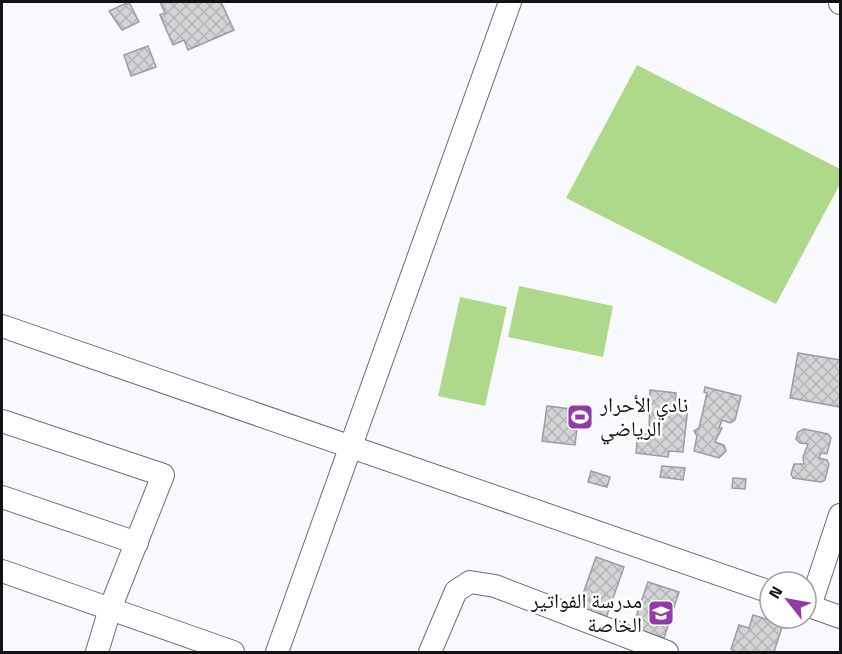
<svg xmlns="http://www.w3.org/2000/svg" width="842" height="654" font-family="'Titillium Web','Noto Naskh Arabic',sans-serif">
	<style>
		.green { fill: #afd98a }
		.building { fill: url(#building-cross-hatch); stroke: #9d9ca0; stroke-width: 1.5 }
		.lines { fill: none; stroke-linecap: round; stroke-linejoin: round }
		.minor-casing { stroke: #6c6d70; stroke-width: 24 }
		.minor { stroke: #fff; stroke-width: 22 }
		.labels { text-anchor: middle; stroke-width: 5; stroke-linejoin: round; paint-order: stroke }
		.poi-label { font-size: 21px; fill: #121214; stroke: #fff; text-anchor: start }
	</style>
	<defs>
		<pattern id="building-cross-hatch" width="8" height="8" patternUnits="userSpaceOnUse" patternTransform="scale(1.5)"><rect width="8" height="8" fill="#d3d2d5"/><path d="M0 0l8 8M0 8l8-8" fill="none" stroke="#b4b3b6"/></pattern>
	</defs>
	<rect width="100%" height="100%" fill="#f8f9fc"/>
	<g class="green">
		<polygon points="637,65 840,169 840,184 776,304 566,198"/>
		<polygon points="519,286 613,306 603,357 508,337"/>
		<polygon points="460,297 507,307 485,406 438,396"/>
	</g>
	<g class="building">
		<polygon points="129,2 139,22 122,30 109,11"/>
		<polygon points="160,2 221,2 234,30 188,50 184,40 173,45 160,15 165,13"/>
		<polygon points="148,46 156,67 131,76 124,55"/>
		<polygon points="798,353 840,360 840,407 790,398"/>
		<polygon points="705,387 741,396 735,420 730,423 722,420 719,428 722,428 715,442 724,445 726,451 719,458 694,451 697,436 694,431 699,428 707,393 704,392"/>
		<polygon points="650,390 676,393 675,406 688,407 683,452 669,451 668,457 636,453 638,433 649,434"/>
		<polygon points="547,406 579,410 575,445 542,441"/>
		<polygon points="804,429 828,434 831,438 827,454 821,453 819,458 827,460 829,464 825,480 821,482 793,478 791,474 794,464 804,464 803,457 808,444 800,443 796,439 798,432"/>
		<polygon points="662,466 685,468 683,480 660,477"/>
		<polygon points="591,471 610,477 607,487 588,482"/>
		<polygon points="733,478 746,479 745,489 732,488"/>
		<polygon points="596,557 624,567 606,618 578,608"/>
		<polygon points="648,582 679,592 664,638 632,628"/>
		<polygon points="753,615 783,624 774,652 735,652 731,649 739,625 749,628"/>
	</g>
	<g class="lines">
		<defs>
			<g id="minor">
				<polyline points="840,2 840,3"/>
				<polyline points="2,326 770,592"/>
				<polyline points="2,421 163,475 110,609 97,652"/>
				<polyline points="2,497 137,543"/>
				<polyline points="2,571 233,652"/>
				<polyline points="806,605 840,617"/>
				<polyline points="810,606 840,515"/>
				<polyline points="277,652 510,2"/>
				<polyline points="430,652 456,591 470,582 495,586 667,652"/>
			</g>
		</defs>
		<use href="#minor" class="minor-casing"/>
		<use href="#minor" class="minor"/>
	</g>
	<defs>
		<symbol id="stadium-square" viewBox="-11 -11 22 22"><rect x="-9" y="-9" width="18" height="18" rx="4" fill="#923ba7" stroke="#fff"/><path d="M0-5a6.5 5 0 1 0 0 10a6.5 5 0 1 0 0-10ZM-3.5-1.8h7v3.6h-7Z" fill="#fff"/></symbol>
		<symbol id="school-square" viewBox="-11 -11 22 22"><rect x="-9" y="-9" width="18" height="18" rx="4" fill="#923ba7" stroke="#fff"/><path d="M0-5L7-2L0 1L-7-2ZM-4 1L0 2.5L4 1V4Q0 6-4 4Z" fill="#fff"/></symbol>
	</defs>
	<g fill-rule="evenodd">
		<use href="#stadium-square" x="565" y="402" width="30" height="30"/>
		<use href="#school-square" x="646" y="598" width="30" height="30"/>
	</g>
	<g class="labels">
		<g class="poi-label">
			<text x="600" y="412">نادي الأحرار<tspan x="600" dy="24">الرياضي</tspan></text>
			<text x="642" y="608" text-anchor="end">مدرسة الفواتير<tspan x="642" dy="24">الخاصة</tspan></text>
		</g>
	</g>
	<rect width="842" height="654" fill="none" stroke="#121214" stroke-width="6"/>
	<g transform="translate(788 600) rotate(301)"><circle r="28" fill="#ffffff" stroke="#a0a0a1" stroke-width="1.5"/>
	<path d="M0-4.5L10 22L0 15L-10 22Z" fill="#923ba7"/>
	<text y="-9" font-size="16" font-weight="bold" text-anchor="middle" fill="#121214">N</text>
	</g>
</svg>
